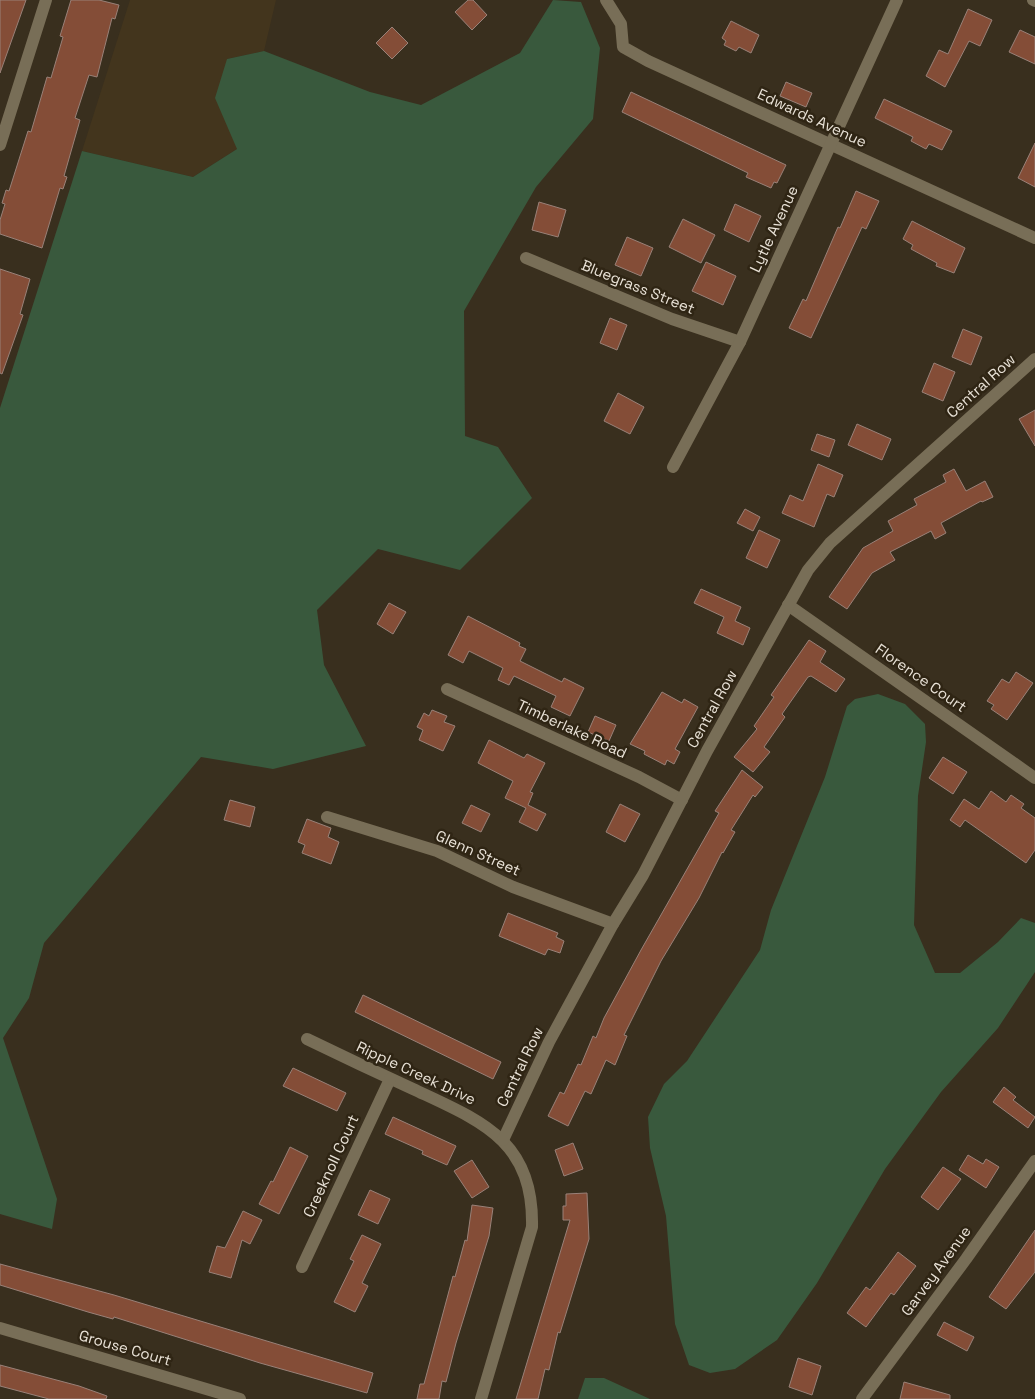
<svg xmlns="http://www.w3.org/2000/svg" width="1035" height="1399" font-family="'Space Grotesk',sans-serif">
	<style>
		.built { fill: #43351d }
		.green { fill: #39593d }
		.building { fill: #844d37; stroke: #998178 }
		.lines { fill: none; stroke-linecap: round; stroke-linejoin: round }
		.minor { stroke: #786e57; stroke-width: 12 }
		.labels { text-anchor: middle; stroke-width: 5; stroke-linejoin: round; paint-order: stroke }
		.street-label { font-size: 15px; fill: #e9e2d7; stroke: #2f2514 }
	</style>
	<rect width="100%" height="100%" fill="#392f1e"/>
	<polygon class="built" points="130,0 276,0 264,51 227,59 237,149 193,177 82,151"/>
	<g class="green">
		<polygon points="553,0 581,2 600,48 593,119 536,187 464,311 465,436 498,447 532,498 460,570 378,549 317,610 324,665 366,746 273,769 201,757 44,943 29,998 3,1038 57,1199 52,1229 0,1214 0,408 82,151 193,177 237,149 215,98 227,59 264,51 370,92 421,105 520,53"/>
		<polygon points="878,694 905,704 925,724 926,742 918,796 914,925 935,973 960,973 998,942 1021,918 1035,923 1035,972 998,1028 941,1092 885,1169 817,1283 777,1340 735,1369 710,1373 689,1365 675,1324 666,1216 650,1148 648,1117 664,1084 687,1061 760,950 771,910 825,777 847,706 855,699"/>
		<polygon points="585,1378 604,1378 650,1399 578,1399"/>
	</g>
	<g class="building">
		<polygon points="0,0 26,0 0,73"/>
		<polygon points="71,0 99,0 119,5 115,19 112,18 97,77 89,75 75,118 80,120 64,176 67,177 63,189 60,188 42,248 0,234 0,220 5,204 2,203 6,190 9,191 28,131 31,132 47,77 51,78 63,37 60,36"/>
		<polygon points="468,0 473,0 487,15 472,30 455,12"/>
		<polygon points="968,9 992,20 980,46 969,41 945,87 926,76 939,50 948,54"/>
		<polygon points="731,21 759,35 751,53 739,47 736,51 724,45 726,41 722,38"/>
		<polygon points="392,27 408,43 392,59 376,43"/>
		<polygon points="1020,30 1035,37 1035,64 1009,52"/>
		<polygon points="786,82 812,93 806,107 780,96"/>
		<polygon points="631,92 786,165 777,183 774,182 771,188 746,177 748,173 622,112"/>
		<polygon points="884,99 952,131 942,150 929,144 926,149 911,141 913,137 875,118"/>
		<polygon points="1035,143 1035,187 1018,178"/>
		<polygon points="856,191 879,201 866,229 862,227 811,338 789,328 803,299 806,301 838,227 840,228"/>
		<polygon points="539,202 566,210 558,237 532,230"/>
		<polygon points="735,204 761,216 749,242 724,230"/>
		<polygon points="683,219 715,235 701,263 669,247"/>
		<polygon points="912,221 965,248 954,273 936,266 937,263 911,249 913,245 903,239"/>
		<polygon points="627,237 653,248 641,276 615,265"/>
		<polygon points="706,262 736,276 723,305 692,291"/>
		<polygon points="0,269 30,279 20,314 23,315 2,374 0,373"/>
		<polygon points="610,318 627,325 617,350 600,343"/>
		<polygon points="963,329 982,337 971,365 952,357"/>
		<polygon points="934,363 955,372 943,401 922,392"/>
		<polygon points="618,393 644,407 630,434 604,421"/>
		<polygon points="1035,410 1035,446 1019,419"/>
		<polygon points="857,424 891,439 882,460 848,445"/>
		<polygon points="817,434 835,440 829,457 811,450"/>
		<polygon points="818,464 843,475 834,497 827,494 814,527 782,513 790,495 803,501"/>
		<polygon points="954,469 966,491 985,481 993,497 982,502 981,501 941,523 946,533 935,539 931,531 890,552 895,560 872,573 847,609 829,597 863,548 893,531 888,521 917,505 914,499 946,482 943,475"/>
		<polygon points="745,509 760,517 753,531 737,523"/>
		<polygon points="759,530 780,540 767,568 746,558"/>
		<polygon points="701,589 741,607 735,621 750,628 743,645 717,633 724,617 694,603"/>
		<polygon points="389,603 406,612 393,634 377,624"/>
		<polygon points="468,616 520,643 519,646 526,649 520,661 562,682 564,678 584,688 570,716 551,707 556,696 514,676 509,685 498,680 503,668 469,651 463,663 448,655"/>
		<polygon points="809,640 826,651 820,662 845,679 836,692 811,676 808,677 782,714 785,717 764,747 770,752 753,772 734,757 757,729 754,726 774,697 771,695"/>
		<polygon points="1016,672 1033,683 1007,720 991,709 994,705 987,701 1002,679 1009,683"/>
		<polygon points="662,692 682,703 684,699 698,707 675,749 680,752 674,764 667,760 665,765 644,754 645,751 630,744"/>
		<polygon points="432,710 447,716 444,722 455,726 443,751 419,740 423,730 417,727 424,713 429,716"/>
		<polygon points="595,716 616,725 609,741 588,732"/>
		<polygon points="489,740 524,758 527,754 545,763 530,792 533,793 528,805 546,814 537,831 519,822 526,808 505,798 513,781 478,763"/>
		<polygon points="943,757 967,772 953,794 929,778"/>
		<polygon points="742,770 763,787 755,797 753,795 731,830 735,832 723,853 722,852 699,898 661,961 624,1035 627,1036 615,1065 606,1060 591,1094 585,1091 568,1126 548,1116 560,1092 564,1094 578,1064 581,1065 593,1036 596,1038 604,1018 641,950 719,813 715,811"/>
		<polygon points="991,791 1006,802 1011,795 1024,804 1021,808 1035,818 1035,850 1026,863 965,820 960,827 950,820 964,799 979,809"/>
		<polygon points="230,800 255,807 250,827 224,820"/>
		<polygon points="620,804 640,814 625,842 606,832"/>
		<polygon points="471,805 490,814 481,832 462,823"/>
		<polygon points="307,819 331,828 328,837 339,842 331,864 302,853 305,845 298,842"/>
		<polygon points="508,913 558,933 556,937 564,941 560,953 548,949 545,955 499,936"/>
		<polygon points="363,995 501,1062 493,1079 355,1012"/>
		<polygon points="293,1068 346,1093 337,1111 283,1086"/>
		<polygon points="1004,1087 1016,1097 1013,1100 1035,1117 1028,1128 993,1102"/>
		<polygon points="393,1117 456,1146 447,1165 422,1154 423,1151 385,1134"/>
		<polygon points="573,1143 583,1169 564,1176 555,1150"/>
		<polygon points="290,1147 308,1156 279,1214 259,1204 271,1181 273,1182"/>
		<polygon points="968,1155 983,1164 986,1159 999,1167 986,1188 959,1170"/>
		<polygon points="472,1160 489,1187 472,1198 454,1171"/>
		<polygon points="943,1167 961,1179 938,1210 921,1197"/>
		<polygon points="370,1190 390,1199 378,1224 358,1215"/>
		<polygon points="587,1193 589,1239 560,1333 558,1332 549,1370 545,1369 538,1399 516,1399 570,1220 563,1220 563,1206 566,1206 566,1194"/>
		<polygon points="472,1205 493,1208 489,1236 456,1343 446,1382 442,1381 439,1399 417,1399 420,1384 424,1384 453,1276 455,1277 465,1240 467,1241"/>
		<polygon points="243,1211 262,1220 250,1244 242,1240 231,1278 209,1272 217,1246 225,1248"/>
		<polygon points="1035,1230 1035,1272 1006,1309 989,1297"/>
		<polygon points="362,1235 381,1244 362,1283 368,1286 355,1312 334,1302 354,1261 350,1259"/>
		<polygon points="898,1252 916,1266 894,1295 891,1293 866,1327 847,1313 866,1287 870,1290"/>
		<polygon points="0,1264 114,1295 373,1373 367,1393 260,1363 114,1317 113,1319 88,1312 0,1285"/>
		<polygon points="944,1322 974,1337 967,1351 937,1335"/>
		<polygon points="798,1358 821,1366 812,1395 789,1387"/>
		<polygon points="0,1365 79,1386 107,1396 106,1399 49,1399 0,1386"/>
		<polygon points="904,1382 950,1395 950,1399 900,1399"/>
	</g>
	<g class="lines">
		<g class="minor">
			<polyline points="606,0 621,24 623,47 648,61 1035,238"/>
			<polyline points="1033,0 1035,1"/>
			<polyline points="0,145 46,0"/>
			<polyline points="526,258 672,319 740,342"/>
			<polyline points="673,467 740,342 897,0"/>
			<polyline points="788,605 1035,778"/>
			<polyline points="447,689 639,777 682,800"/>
			<polyline points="327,817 437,851 513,887 613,924"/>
			<path d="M307,1039C342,1056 378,1073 413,1089C481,1121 534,1140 532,1227L481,1399"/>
			<polyline points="503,1140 549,1042 613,924 643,875 707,751 808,570 830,543 1035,359"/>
			<polyline points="302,1267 390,1079"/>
			<polyline points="0,1328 240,1399"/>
			<polyline points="862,1399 966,1259 1035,1161"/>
		</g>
	</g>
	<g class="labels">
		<g class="street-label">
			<text transform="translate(812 118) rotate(25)" y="5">Edwards Avenue</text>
			<text transform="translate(774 229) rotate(-65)" y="5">Lytle Avenue</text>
			<text transform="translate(638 287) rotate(22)" y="5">Bluegrass Street</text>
			<text transform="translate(981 386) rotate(-42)" y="5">Central Row</text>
			<text transform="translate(921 678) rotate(35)" y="5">Florence Court</text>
			<text transform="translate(712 709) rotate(-61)" y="5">Central Row</text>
			<text transform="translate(572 729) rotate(25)" y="5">Timberlake Road</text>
			<text transform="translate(478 853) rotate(24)" y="5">Glenn Street</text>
			<text transform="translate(520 1067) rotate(-64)" y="5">Central Row</text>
			<text transform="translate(416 1073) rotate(25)" y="5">Ripple Creek Drive</text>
			<text transform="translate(331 1166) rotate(-65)" y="5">Creeknoll Court</text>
			<text transform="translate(936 1271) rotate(-54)" y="5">Garvey Avenue</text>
			<text transform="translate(125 1348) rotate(16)" y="5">Grouse Court</text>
		</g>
	</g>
</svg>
